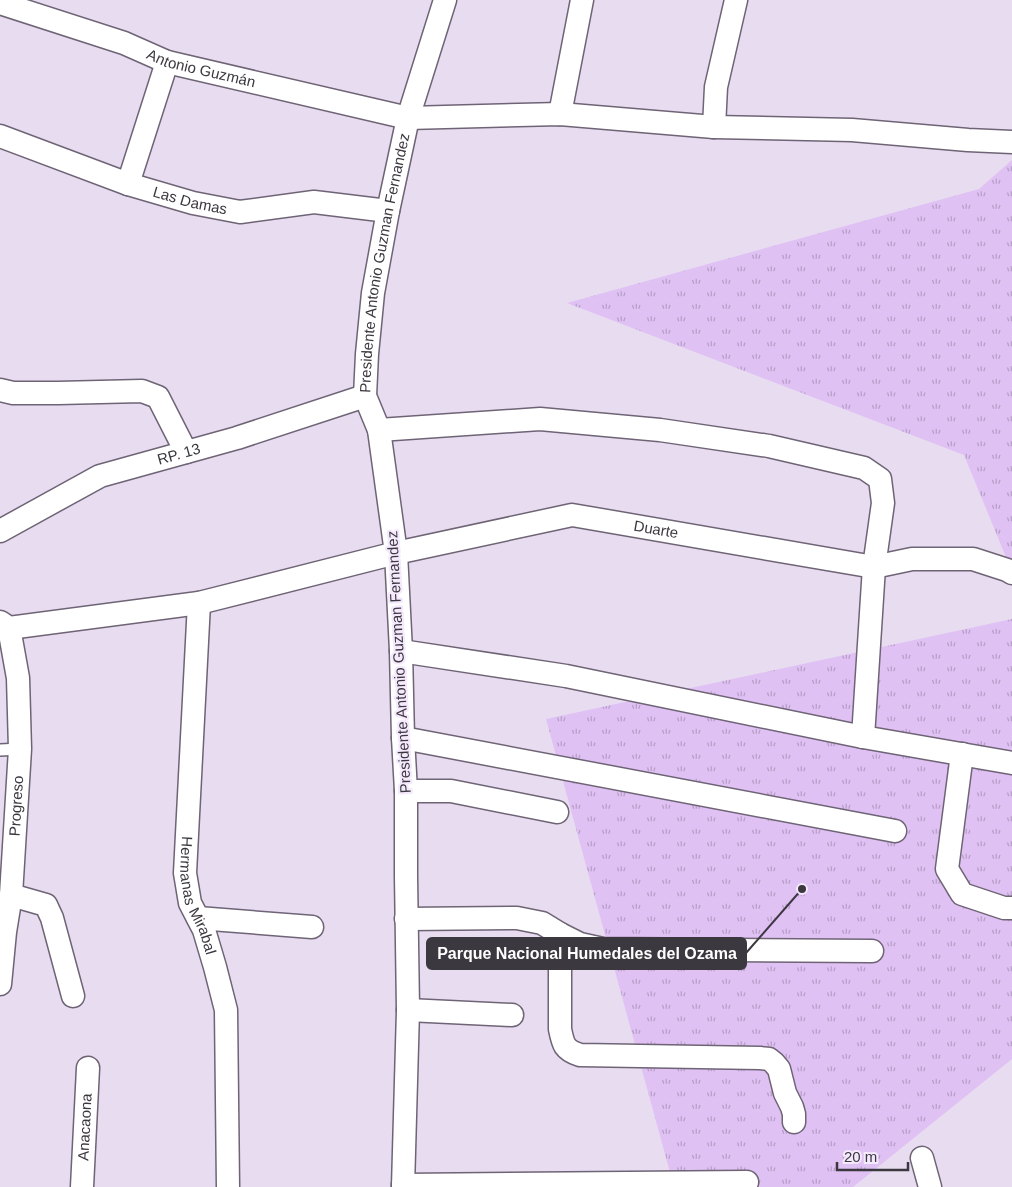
<svg xmlns="http://www.w3.org/2000/svg" width="1012" height="1187" font-family="Arial,sans-serif">
	<style>
		.grass { fill: url(#grass-tufts) }
		.lines { fill: none; stroke-linecap: round; stroke-linejoin: round }
		.service-casing { stroke: #6e6475; stroke-width: 14 }
		.minor-casing { stroke: #6e6475; stroke-width: 25 }
		.service { stroke: #fff; stroke-width: 11 }
		.minor { stroke: #fff; stroke-width: 22 }
		.labels { text-anchor: middle; stroke-width: 4.5; stroke-linejoin: round; paint-order: stroke }
		.street-label { font-size: 15px; fill: #3c383f; stroke: #f5e9fd }
		.leader { fill: none; stroke: #3c383f; stroke-width: 2 }
		.callout-dot { fill: #3c383f; stroke: #f5e9fd; stroke-width: 2 }
		.callout { fill: #3c383f; stroke: #3c383f; stroke-width: 2 }
		.callout-label { font-size: 16px; text-anchor: middle; font-weight: bold; fill: #fff }
	</style>
	<defs>
		<pattern id="grass-tufts" width="24" height="20" patternUnits="userSpaceOnUse" patternTransform="scale(1.25)"><rect width="24" height="20" fill="#e0c1f4"/><path d="M3 7l-1-3M5 7V3M7 7l1-3M15 17l-1-3M17 17v-4M19 17l1-3" fill="none" stroke="#b79ec7"/></pattern>
	</defs>
	<rect width="100%" height="100%" fill="#e8dcf0"/>
	<g class="grass">
		<polygon points="1012,160 1012,572 964,455 567,303 979,189"/>
		<polygon points="1012,619 1012,1059 853,1187 674,1187 546,719"/>
	</g>
	<g class="lines">
		<defs>
			<polyline id="service" points="0,750 20,749"/>
			<g id="minor">
				<path id="s1" d="M0,3L124,43L167,62L408,118L560,114L714,127L852,130L968,140L1012,142"/>
				<polyline points="560,114 582,0"/>
				<polyline points="714,127 716,87 736,0"/>
				<path id="s2" d="M0,136L128,184L193,203L240,212L314,202L388,211"/>
				<polyline points="128,184 167,62"/>
				<polyline points="0,390 13,393 58,393 142,391 158,397 186,452"/>
				<polyline points="379,430 540,419 660,430 769,446 864,468 880,479 883,503 874,567 863,737"/>
				<path id="s3" d="M0,531L100,476L237,438L365,396"/>
				<path id="s4" d="M199,603L185,873L190,903L204,930L215,967L226,1010L228,1187"/>
				<path id="s5" d="M0,622L9,628L199,603L396,553L572,515L874,567L912,559H973L1007,570L1012,573"/>
				<polyline points="401,651 566,676 863,737 1012,763"/>
				<polyline points="403,738 895,831"/>
				<polyline points="962,754 947,869 962,894 1004,908 1012,908"/>
				<polyline points="406,791 451,791 557,812"/>
				<polyline points="11,895 46,905 52,918 73,996"/>
				<polyline points="198,918 312,927"/>
				<polyline points="406,919 517,918 542,923 560,934 580,944 603,949 872,951"/>
				<path d="M560,934V1029C563,1044 564,1050 580,1055L760,1058L769,1059L774,1063L779,1069L785,1093L792,1107L794,1114V1122"/>
				<path id="s6" d="M0,984L5,932L11,895L20,749L18,678L9,628"/>
				<polyline points="408,1010 512,1015"/>
				<polyline points="922,1158 930,1187"/>
				<polyline points="403,1185 747,1182"/>
				<path id="s7" d="M82,1187L88,1068"/>
				<path id="s8" d="M403,1187L408,1010L406,876V791L403,738L401,651L396,553L379,430L365,396L367,354L373,293L388,211L408,118L445,0"/>
			</g>
		</defs>
		<use href="#service" class="service-casing"/>
		<use href="#minor" class="minor-casing"/>
		<use href="#service" class="service"/>
		<use href="#minor" class="minor"/>
	</g>
	<g class="labels">
		<g class="street-label">
			<text dy="5" stroke="none"><textPath href="#s1" startOffset="212">Antonio Guzmán</textPath></text>
			<text dy="5" stroke="none"><textPath href="#s2" startOffset="201">Las Damas</textPath></text>
			<text dy="5" stroke="none"><textPath href="#s8" startOffset="930">Presidente Antonio Guzman Fernandez</textPath></text>
			<text dy="5" stroke="none"><textPath href="#s3" startOffset="196">RP. 13</textPath></text>
			<text dy="5" stroke="none"><textPath href="#s5" startOffset="671">Duarte</textPath></text>
			<text transform="translate(399 662) rotate(-93)" y="5">Presidente Antonio Guzman Fernandez</text>
			<text dy="5" stroke="none"><textPath href="#s6" startOffset="179">Progreso</textPath></text>
			<text dy="5" stroke="none"><textPath href="#s4" startOffset="295">Hermanas Mirabal</textPath></text>
			<text dy="5" stroke="none"><textPath href="#s7" startOffset="60">Anacaona</textPath></text>
		</g>
	</g>
	<path class="leader" d="M802 889L746 953"/>
	<circle class="callout-dot" cx="802" cy="889" r="5"/>
	<rect class="callout" x="427" y="938" width="319" height="31" rx="5"/>
	<g class="callout-label">
		<text x="587" y="959">Parque Nacional Humedales del Ozama</text>
	</g>
	<path d="M837 1162v8h71v-8" fill="none" stroke="#3c383f" stroke-width="2.5"/>
	<text x="844" y="1162" font-size="15" fill="#3c383f" stroke="#f5e9fd" stroke-width="4" paint-order="stroke">20 m</text>
</svg>
